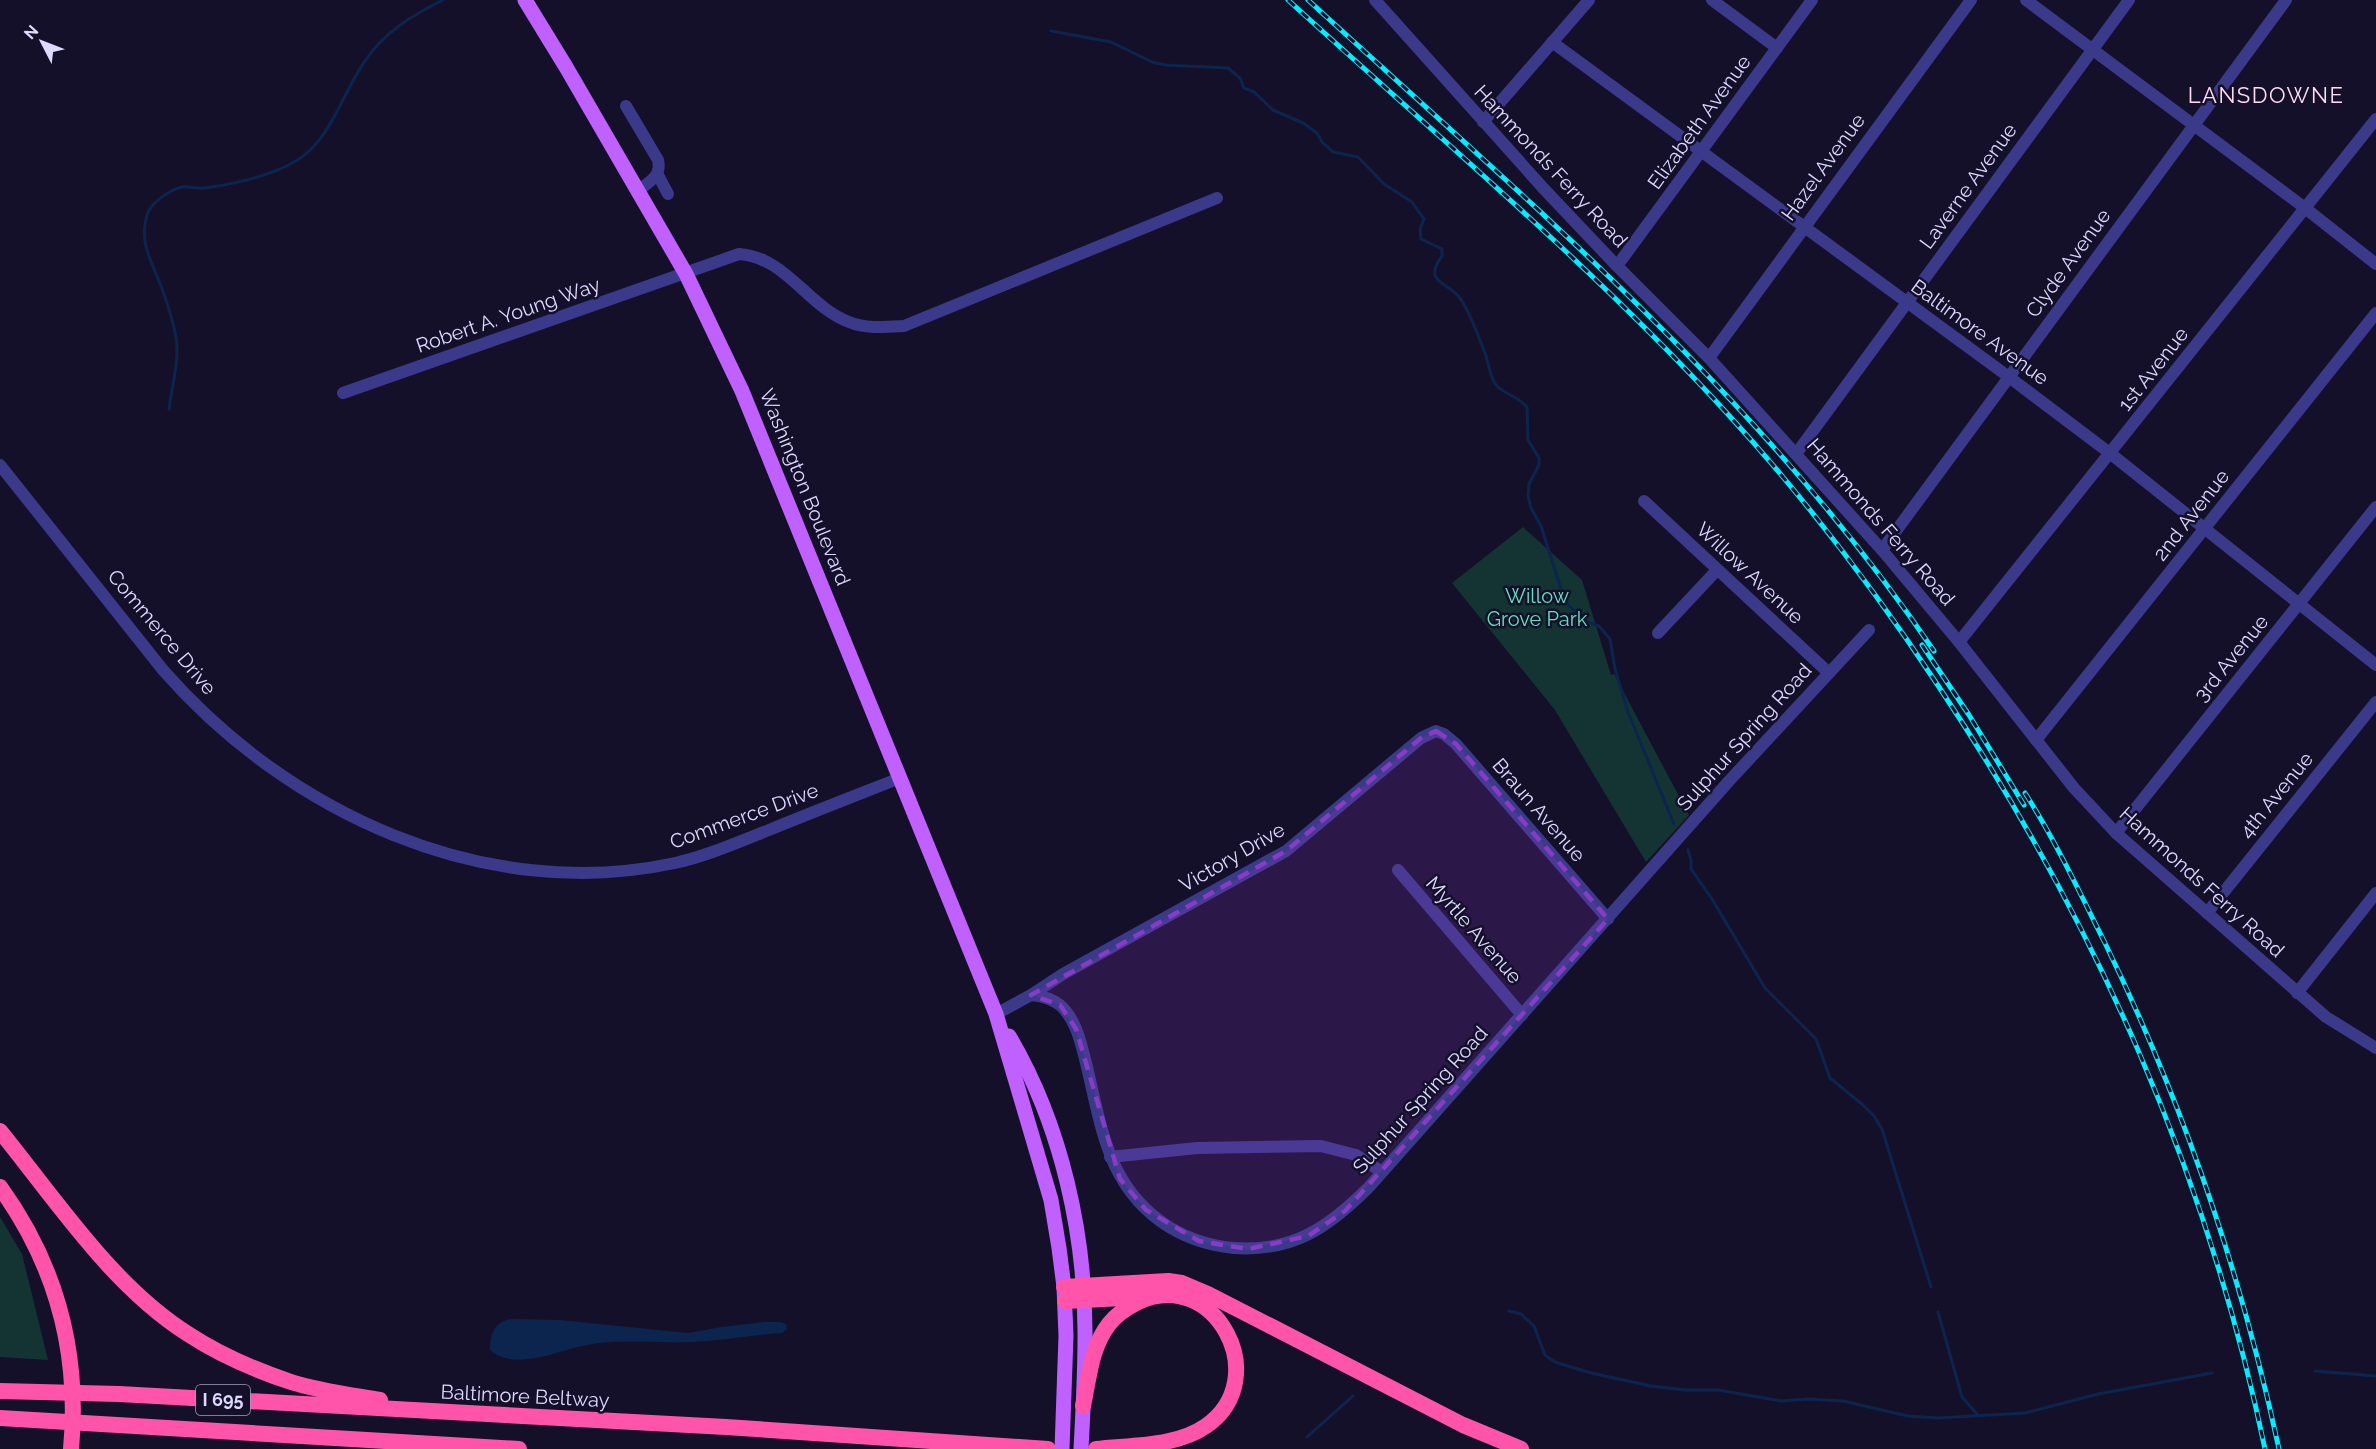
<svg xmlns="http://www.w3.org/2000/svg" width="2376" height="1449" font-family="Raleway,sans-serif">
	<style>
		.green { fill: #133432 }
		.water { fill: #0c254e }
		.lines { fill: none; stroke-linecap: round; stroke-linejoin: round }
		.stream { stroke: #0c254e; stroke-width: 3 }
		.minor { stroke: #3b3a8a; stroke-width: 12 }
		.major { stroke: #c060ff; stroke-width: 15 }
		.highway { stroke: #ff54aa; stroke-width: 16 }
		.rail-casing { stroke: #05ecff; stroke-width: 5 }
		.rail { stroke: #14102a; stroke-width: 3; stroke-dasharray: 9; stroke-linecap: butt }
		.marked { fill: #853dc5; fill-opacity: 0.2; stroke: #853dc5; stroke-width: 4.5; stroke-dasharray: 12 8; stroke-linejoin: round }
		.labels { text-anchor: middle; stroke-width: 5; stroke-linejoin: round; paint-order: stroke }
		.shield { fill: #14102a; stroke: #a19dbf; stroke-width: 1.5 }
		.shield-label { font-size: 18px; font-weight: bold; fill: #ddd9ff }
		.street-label { font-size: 20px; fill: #ddd9ff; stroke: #14102a }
		.park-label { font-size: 20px; fill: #61e3c0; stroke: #14102a }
		.quarter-label { font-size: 22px; letter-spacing: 1.5px; fill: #ffdbf3; stroke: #14102a }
	</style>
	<rect width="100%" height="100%" fill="#14102a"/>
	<g class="green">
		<polygon points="1523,527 1582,580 1611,675 1614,674 1689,815 1646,862 1555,710 1452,583"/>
		<polygon points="0,1217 22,1254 48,1360 0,1357"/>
	</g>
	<path class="water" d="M512,1319L560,1320L688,1333L721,1327L764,1322H780L786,1324L787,1329L782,1333C751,1335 721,1341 690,1342C657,1343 625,1339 592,1344C564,1348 515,1373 490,1350C490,1333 495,1321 512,1319Z"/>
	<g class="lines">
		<g class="stream">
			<path d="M1051,31L1111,42L1152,62L1165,65L1228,68L1240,78L1244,88L1254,92L1273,110L1303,123L1317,133L1322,142L1333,152L1358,157L1384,184L1412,202L1424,219L1420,229L1421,239L1442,249V256C1421,285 1451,281 1462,301C1472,317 1479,338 1486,356C1489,365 1490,379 1497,386C1505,394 1517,396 1527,407L1528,440L1539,458V465L1529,484L1528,496L1531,508L1541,526L1561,589L1568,605L1587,622L1599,626L1610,639L1615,669L1628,712L1674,824"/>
			<path d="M169,409C172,385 181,355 175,332C171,314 164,293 157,276C148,255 140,238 147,215C150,203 170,190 182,187C189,186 197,189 205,188C234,184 270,176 296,161C332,139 342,93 365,61C384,32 413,15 443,0"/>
			<polyline points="1688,850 1691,860 1691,869 1712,899 1765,988 1816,1039 1830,1078 1863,1105 1874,1116 1882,1129 1931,1287"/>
			<polyline points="1509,1311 1521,1314 1534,1326 1545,1355 1555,1362 1591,1373 1651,1386 1685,1390 1718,1390 1781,1401 1808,1399 1843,1401 1908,1416 1938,1418 2025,1413 2098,1394 2212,1373"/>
			<polyline points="1938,1312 1962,1397 1978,1415"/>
			<polyline points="2315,1371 2376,1376"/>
			<polyline points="1307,1437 1353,1396"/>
		</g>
		<g class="minor">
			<polyline points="1375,0 1544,189 1617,266 1709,358 1882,550 1959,642 2074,788 2116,833 2326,1017 2376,1048"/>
			<polyline points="1712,0 1777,48"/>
			<polyline points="2026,0 2305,208 2376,264"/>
			<polyline points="1552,42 2009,377 2111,454 2376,665"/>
			<path d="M626,106L658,160C662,176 650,181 638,191"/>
			<polyline points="1483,122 1589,0"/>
			<polyline points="658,175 668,194"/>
			<polyline points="1617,266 1812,0"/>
			<polyline points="1709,358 1971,0"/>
			<path d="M343,393L739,254C786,257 807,306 849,322C866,329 886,327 904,326L1217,198"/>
			<polyline points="1796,454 2129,0"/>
			<path d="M0,465L163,670C288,813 484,904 675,863C707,856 738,842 769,830C813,812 857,795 900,778"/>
			<polyline points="1644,501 1829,673"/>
			<polyline points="1882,550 2286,0"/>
			<polyline points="1658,633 1717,570"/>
			<polyline points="1959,642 2376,119"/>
			<polyline points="2036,740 2376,313"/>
			<polyline points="2116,833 2376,507"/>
			<polyline points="1398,870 1522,1015"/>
			<polyline points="2207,913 2376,702"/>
			<polyline points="2297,993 2376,893"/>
			<path d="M1031,995C1042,996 1051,998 1060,1005C1076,1019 1081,1043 1086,1063C1102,1128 1107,1188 1169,1227C1189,1239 1211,1246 1234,1248C1293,1252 1328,1228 1369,1187L1729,781L1869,630"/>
			<polyline points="996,1014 1031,995 1063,974 1286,851 1421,738 1436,731 1444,734 1456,744 1608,919"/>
			<polyline points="1110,1157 1197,1148 1321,1146 1356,1155 1382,1172"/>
		</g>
		<g class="major">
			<polyline points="525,0 566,67 686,274 742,391 996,1014 1051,1200 1059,1248 1064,1287 1066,1336 1062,1449"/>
			<path d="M1009,1036C1062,1126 1086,1236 1085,1339C1085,1376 1083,1412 1081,1449"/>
		</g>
		<g class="highway">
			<path d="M0,1131C56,1200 112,1286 188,1334C220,1355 255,1370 291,1382C319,1391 351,1395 380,1400"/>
			<path d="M0,1187C57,1266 80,1352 71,1449"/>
			<polyline points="1064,1287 1168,1281 1182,1283 1208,1294 1463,1425 1521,1449"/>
			<polyline points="1065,1301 1142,1297"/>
			<polyline points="0,1391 119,1394 726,1427 1048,1449"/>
			<path d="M1083,1406C1089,1378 1091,1347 1109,1324C1116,1315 1128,1307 1138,1302C1214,1266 1275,1378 1206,1426C1176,1447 1131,1445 1096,1449"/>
			<polyline points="0,1418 519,1449"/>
		</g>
		<defs>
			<g id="rail">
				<path d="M1288,0C1436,135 1590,264 1725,411C1804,497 1875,590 1939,687C2096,923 2207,1172 2265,1449"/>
				<path d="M1308,0C1530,203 1764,400 1934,651"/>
				<polyline points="1922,645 1969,715 2024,805"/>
				<path d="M2025,793C2055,840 2079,891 2104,941C2183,1103 2241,1273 2279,1449"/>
			</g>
		</defs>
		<use href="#rail" class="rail-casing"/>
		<use href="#rail" class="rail"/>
	</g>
	<path class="marked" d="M1436,731L1456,744L1608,919L1345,1211L1308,1236L1248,1249L1199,1241L1146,1210L1120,1179L1076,1029L1060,1005L1031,995L1286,851L1421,738Z"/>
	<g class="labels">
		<rect class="shield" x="196" y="1385" width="54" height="30" rx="4.5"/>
		<g class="shield-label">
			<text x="223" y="1406">I 695</text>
		</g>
		<g class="street-label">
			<text transform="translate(1699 122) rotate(-54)" y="7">Elizabeth Avenue</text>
			<text transform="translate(1551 166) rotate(47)" y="7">Hammonds Ferry Road</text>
			<text transform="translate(1823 167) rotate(-54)" y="7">Hazel Avenue</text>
			<text transform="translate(1968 186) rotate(-54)" y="7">Laverne Avenue</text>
			<text transform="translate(2068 263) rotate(-54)" y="7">Clyde Avenue</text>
			<text transform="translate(508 315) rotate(-19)" y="7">Robert A. Young Way</text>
			<text transform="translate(1980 332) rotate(36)" y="7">Baltimore Avenue</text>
			<text transform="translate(2153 369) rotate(-52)" y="7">1st Avenue</text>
			<text transform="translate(805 487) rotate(68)" y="7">Washington Boulevard</text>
			<text transform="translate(2191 515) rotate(-52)" y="7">2nd Avenue</text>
			<text transform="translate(1881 522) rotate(49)" y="7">Hammonds Ferry Road</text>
			<text transform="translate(1750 573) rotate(43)" y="7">Willow Avenue</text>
			<text transform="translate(162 632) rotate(50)" y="7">Commerce Drive</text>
			<text transform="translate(2231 658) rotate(-51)" y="7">3rd Avenue</text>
			<text transform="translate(1744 737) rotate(-48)" y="7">Sulphur Spring Road</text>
			<text transform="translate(2276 795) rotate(-51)" y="7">4th Avenue</text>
			<text transform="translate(1539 810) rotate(49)" y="7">Braun Avenue</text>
			<text transform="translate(744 816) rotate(-20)" y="7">Commerce Drive</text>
			<text transform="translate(1232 857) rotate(-30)" y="7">Victory Drive</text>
			<text transform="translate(2202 882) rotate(42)" y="7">Hammonds Ferry Road</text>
			<text transform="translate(1474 930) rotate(49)" y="7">Myrtle Avenue</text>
			<text transform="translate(1420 1100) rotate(-48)" y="7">Sulphur Spring Road</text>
			<text transform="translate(525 1396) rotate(3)" y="7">Baltimore Beltway</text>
		</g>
		<g class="park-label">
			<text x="1537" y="603">Willow<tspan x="1537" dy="23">Grove Park</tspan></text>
		</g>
		<g class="quarter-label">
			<text x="2266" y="103">LANSDOWNE</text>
		</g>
	</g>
	<g transform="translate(42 42) rotate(312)" stroke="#14102a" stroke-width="4.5" paint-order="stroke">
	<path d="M0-4.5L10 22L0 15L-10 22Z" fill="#ddd9ff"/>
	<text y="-9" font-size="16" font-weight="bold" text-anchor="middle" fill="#ddd9ff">N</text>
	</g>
</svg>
